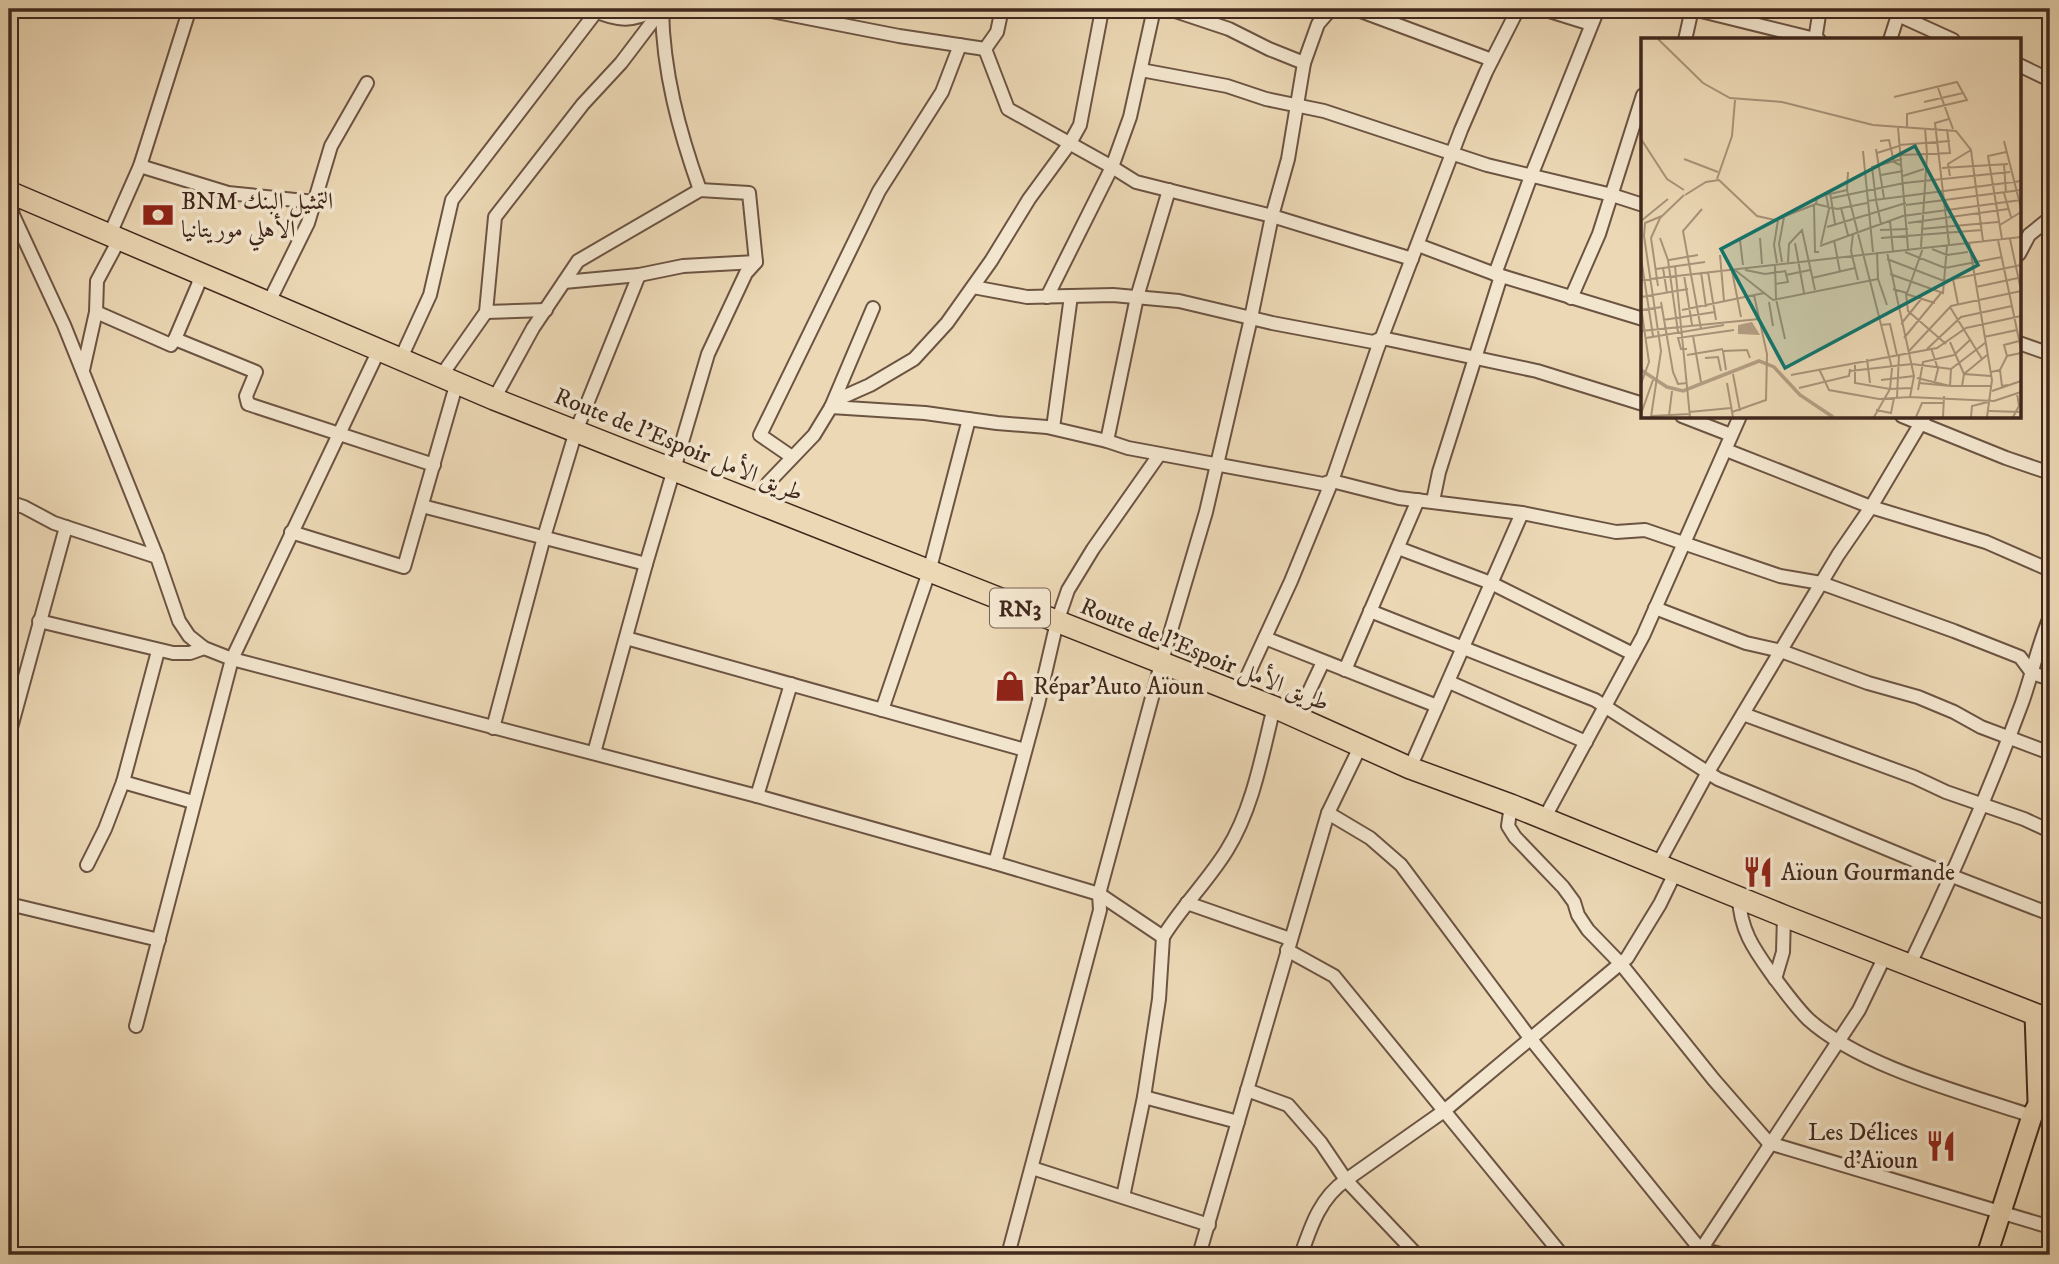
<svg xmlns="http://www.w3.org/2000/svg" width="2059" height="1264" font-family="'IM FELL DW Pica',Amiri,serif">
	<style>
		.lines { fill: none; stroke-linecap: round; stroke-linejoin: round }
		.minor-casing { stroke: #6c5443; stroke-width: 16 }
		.primary-casing { stroke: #41281d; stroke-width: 23 }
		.trunk-casing { stroke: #41281d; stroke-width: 24 }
		.minor { stroke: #f3e6cf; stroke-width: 12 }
		.primary { stroke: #ecd8b5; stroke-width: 19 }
		.trunk { stroke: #ecd8b5; stroke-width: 21 }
		.labels { text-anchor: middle; stroke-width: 7; stroke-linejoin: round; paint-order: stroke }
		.shield { fill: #f3e6cf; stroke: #766152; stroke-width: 2 }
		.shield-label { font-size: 23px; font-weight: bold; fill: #41281d }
		.poi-label { font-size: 24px; fill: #41281d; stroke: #f3e6cf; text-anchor: start }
		.street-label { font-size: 24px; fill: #41281d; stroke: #f3e6cf }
		.inset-river { fill: none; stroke: #b29c81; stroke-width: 3.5 }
		.inset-road { fill: none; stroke: #a89278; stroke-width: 2 }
		.view { fill: #0f766e; fill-opacity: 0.15; stroke: #0f766e; stroke-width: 3.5 }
		.inset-edge { fill: none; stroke: #41281d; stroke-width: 3.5 }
	</style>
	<rect width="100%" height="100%" fill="#ecd8b5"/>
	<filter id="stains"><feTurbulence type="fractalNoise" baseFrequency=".00286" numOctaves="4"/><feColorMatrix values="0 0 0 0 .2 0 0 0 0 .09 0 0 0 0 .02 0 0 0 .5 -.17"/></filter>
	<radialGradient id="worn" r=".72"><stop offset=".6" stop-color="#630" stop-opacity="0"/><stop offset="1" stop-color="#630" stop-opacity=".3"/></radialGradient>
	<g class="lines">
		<defs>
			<g id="minor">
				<path d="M590,9C622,23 629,21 660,9"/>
				<path d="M662,9C663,72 679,131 700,190"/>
				<polyline points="761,9 899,36 985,49 997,32 1002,9"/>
				<polyline points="1087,9 1162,9"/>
				<polyline points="1169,9 1229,29 1269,49 1304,63"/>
				<polyline points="1355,9 1492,60"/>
				<polyline points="1543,9 1591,24"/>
				<polyline points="1693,9 1819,40"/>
				<polyline points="1898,15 1953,40"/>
				<polyline points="1685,40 1692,9"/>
				<polyline points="1815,40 1820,9"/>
				<polyline points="1890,40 1900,9"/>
				<polyline points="985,49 1008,109 1112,167 1136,182 1272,216 1412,259"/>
				<polyline points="2019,65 2050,80"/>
				<polyline points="1141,70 1227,86 1266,99 1324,111 1487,165 1612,195 1643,205"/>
				<polyline points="140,166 228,193 315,202"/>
				<path d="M9,193L13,215L64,325L157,557L179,621L189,636L204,648L232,659L757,796L995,863L1099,894L1163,937C1182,906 1208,881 1227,850C1253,808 1262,755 1274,707"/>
				<polyline points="110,234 140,166 189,11"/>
				<polyline points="120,238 97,281 96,312 171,345 175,339 256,372 246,396 248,404 434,465"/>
				<polyline points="1418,245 1495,274 1643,319"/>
				<polyline points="2019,254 2029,235 2050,218"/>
				<polyline points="1495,274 1531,176 1598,9"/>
				<polyline points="564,282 639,275 683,266 756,262"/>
				<polyline points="973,287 1027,297 1113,295 1179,301 1272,323 1373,342 1382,338 1537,371 1643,404"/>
				<polyline points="1047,297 1112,167 1130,117 1154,9"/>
				<polyline points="1571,298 1599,234 1643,95"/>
				<polyline points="268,304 308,223 331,146 367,83"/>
				<polyline points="486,312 546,310"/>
				<polyline points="175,339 198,285 200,273"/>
				<polyline points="2019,343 2050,354"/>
				<polyline points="401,358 430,295 452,200 596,12"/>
				<polyline points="83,370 96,312"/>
				<polyline points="441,376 486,312 495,217 583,104 621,63 662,9"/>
				<polyline points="494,399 533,328 578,261 700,190 749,193 756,262 746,273 708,354 646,564 594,753"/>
				<polyline points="831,407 925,413 997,423 1047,427 1107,441 1128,448 1323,484 1332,481 1399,498 1522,513 1616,532 1645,530 1780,576 1821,583 1954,631 2020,657 2032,673 2050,679"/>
				<polyline points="831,407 843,397 870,385 914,359 947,323 991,261 1029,199 1070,143 1080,125 1102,10"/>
				<polyline points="1682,416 1731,435"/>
				<polyline points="1902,416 2006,458 2050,473"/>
				<polyline points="1053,428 1071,296"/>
				<polyline points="1107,441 1137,297 1169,190"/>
				<polyline points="1726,450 1871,507 1986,542 2050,570"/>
				<polyline points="792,457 760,435 879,191 942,92 960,45"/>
				<polyline points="1433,501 1439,472 1501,276"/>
				<polyline points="9,502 24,507 54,523 157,557"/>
				<polyline points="756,503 768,483 814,435 831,407 873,308"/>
				<polyline points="422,506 646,564"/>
				<polyline points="291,532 404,567 457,382"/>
				<polyline points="1398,548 1491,583 1633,654"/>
				<polyline points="1655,608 1746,643 1781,651 1868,683 1918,697 1954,712 1981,727 2050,753"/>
				<polyline points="1370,611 1595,700 1718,779 1952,876 2050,914"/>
				<polyline points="39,621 173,653 190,653 204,648"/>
				<polyline points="626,638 1025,750"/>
				<polyline points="1265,638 1437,706"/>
				<polyline points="1345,670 1418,500"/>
				<polyline points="1449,682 1586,742"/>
				<polyline points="1239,694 1291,581 1332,481 1377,350 1461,130 1486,72 1518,9"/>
				<polyline points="882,710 929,572 969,419"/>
				<polyline points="1743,714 1914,777 1946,792 2024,819 2050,831"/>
				<polyline points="1297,717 1323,662"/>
				<polyline points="493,728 544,537 576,431 639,275"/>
				<polyline points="9,735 66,527"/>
				<polyline points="1410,768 1522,513"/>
				<polyline points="123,782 193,802"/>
				<polyline points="757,796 791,684"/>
				<polyline points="1511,805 1508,826 1515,837 1563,887 1574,902 1578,915 1588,930 1621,964 1714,1080 1769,1143 2050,1227"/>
				<polyline points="1328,813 1370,838 1401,865 1530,1038 1700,1249 1725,1255"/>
				<polyline points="1544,819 1643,636 1740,416"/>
				<polyline points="995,863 1038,704 1057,622 1068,590 1093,549 1159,455"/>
				<polyline points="1658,864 1708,772 1838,555 1871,507 1925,416"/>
				<polyline points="87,865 105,829 123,782 158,651"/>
				<path d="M1739,897C1740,929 1753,948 1771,973C1782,988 1795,1006 1808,1019C1861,1067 1964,1093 2032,1116"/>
				<polyline points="1187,903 1290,939"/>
				<polyline points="9,904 159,940"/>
				<polyline points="1287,950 1334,976 1562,1255"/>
				<path d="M1910,964C1951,879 1989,792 2022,703C2032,675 2038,645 2050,617"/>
				<polyline points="1775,979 1783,952 1784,916"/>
				<polyline points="136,1026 232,659 379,350"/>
				<polyline points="1247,1090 1288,1105 1321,1143 1346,1180 1444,1111 1627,958 1660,904 1676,871"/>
				<polyline points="1144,1097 1238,1122"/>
				<polyline points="1032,1168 1209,1225"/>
				<polyline points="1123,1197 1144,1097 1159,999 1163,937"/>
				<polyline points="1698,1254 1859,1010 1885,956"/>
				<polyline points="1008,1255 1100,910 1099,894 1161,664 1206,512 1251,318 1272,216 1288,159 1304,63 1318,24 1331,9"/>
				<polyline points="1199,1255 1328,813 1360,747"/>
				<path d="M1301,1255C1311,1226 1320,1198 1346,1180L1417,1255"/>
			</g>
			<g id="primary">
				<polyline points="2035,1014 2038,1101"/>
				<polyline points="1987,1255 2032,1116 2050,1082"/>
			</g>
			<polyline id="trunk" points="9,192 494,399 1274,707 1410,768 1511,805 1784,916 2050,1020"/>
		</defs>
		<use href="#minor" class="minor-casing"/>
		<use href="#primary" class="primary-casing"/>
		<use href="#trunk" class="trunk-casing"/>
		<use href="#minor" class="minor"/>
		<use href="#primary" class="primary"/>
		<use href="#trunk" class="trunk"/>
	</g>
	<defs>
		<symbol id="bank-bare" viewBox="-9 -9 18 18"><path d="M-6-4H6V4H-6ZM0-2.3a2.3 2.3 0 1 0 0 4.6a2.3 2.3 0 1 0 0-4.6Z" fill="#8f2418" stroke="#f3e6cf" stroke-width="2.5" paint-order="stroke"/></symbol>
		<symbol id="shop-bare" viewBox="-9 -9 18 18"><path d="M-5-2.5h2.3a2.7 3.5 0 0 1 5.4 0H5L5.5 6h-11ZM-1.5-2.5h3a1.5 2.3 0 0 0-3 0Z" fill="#8f2418" stroke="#f3e6cf" stroke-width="2.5" paint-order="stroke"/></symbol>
		<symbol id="restaurant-bare" viewBox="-9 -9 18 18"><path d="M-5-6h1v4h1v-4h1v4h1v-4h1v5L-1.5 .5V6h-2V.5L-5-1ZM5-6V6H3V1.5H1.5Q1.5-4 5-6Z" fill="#8f2418" stroke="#f3e6cf" stroke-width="2.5" paint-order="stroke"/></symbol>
	</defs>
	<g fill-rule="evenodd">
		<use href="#bank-bare" x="136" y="193" width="44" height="44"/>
		<use href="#shop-bare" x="988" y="664" width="44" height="44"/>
		<use href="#restaurant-bare" x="1736" y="850" width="44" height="44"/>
		<use href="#restaurant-bare" x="1919" y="1124" width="44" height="44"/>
	</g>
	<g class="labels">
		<rect class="shield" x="990" y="588.5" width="60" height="39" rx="5"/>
		<g class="shield-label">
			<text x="1020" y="616">RN3</text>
		</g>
		<g class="poi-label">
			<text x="181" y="209">BNM التمثيل البنك<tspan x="181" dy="28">الأهلي موريتانيا</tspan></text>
			<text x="1033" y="694">Répar'Auto Aïoun</text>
			<text x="1781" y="880">Aïoun Gourmande</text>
			<text x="1918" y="1140" text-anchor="end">Les Délices<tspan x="1918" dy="28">d'Aïoun</tspan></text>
		</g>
		<g class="street-label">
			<text transform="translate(679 444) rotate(22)" y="8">Route de l’Espoir طريق الأمل</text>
			<text transform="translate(1205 654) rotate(22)" y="8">Route de l’Espoir طريق الأمل</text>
		</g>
	</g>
	<g transform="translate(1641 38)">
		<rect width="380" height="380" fill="#ecd8b5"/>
		<path d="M111,284L119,297L97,296V287Z" fill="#b29c81"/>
		<path class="inset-river" d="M0,332L26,349L42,353L118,323L133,329L159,357L192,379"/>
		<path class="inset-road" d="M17,1L62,45L89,60L141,64L232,87L315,93L330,112L342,203M297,50L312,91M253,59L316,44L326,62L266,76V90M283,64L322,55M308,81L294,85L308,206M257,89L267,211M284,90L286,116M0,101L26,141L43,152M239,103L248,102L253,124L261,128M363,103L380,170M258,107L309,103M235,111L243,160M222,113L232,214M236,115L258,108M260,117L309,115L306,91M43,121L77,134M363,126L365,155M301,130L367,126M207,134L206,152L251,330L249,351L270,350M240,137L262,133M262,138L283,131M309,138L307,126L330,112M76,141L91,98L94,62M189,154L194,186M363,155L370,179M44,157L65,144L78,142L116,178L134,182L175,166L176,159L206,152M191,160L263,145L369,134M235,162L231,129L261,121M235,162L240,186M226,163L380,143M175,166L196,171L226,165M173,167L174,214H178M265,167L380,152M200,170L207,197M0,183L27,161M249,183L252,213M267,185L367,171M359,187L380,174M186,189L265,165M280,191L357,184M239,192L267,191M212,196L210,213L217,242M19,200L27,222L37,294M119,200L121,226M240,200L341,192M361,201L347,118L365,114M369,201L380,252M99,202L102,227M193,202L199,234M357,202L380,311M328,204L351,342L346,379M154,205L163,255M180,206L188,171L185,157M179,208L262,178L380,162M280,209L286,117M291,211L306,217L327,214M246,214L273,338L269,359L353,363L380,354M264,214L304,230L361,219M79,217L83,263M0,220L12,298M246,221L303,243L380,227M28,222L57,217M141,224L138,206L143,179M147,224L148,206L161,192L174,252M136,225L133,207L137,182M134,226L135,261L144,301M34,228L49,379M22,230L26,255M15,231L64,224M94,232L132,262L237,241L236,214M104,232L124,236L145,233M91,233L100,279M60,234L65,269M67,234L75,282M249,236L302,255L306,208M43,237L51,287M145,237L169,232M171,240L214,230M237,241L246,267M312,241L317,266M0,242L380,199M134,246L147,244L144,232M17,248L10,200L19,180L43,157M335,249L377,240M252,251L266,255L282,210M0,259L47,251M20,264L32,334L37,346L46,345M128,264L132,288M294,265L265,256L267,273L305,306M0,269L8,324L0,346M309,269L341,321M0,272L21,269M41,272L123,255M22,282L74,274M260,286L281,260M240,287L249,286L256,317M60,291L42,193L61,171M0,293L118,281M52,298L60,344M343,299L376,292M5,300L83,287M263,300L300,255M309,304L323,336L350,338M290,310L297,331L294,343M46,311H40L37,300L93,292M286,311L320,279L371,268M268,313L310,268L380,253M46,317L82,311M366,318L363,307L378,303M64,320L77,319L80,333M226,321L229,345M214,324V345L249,351L233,379M178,331L188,352L238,361L269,359M85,332L82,313L106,312L109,320M359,332L361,348L367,347M209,333L271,326L310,331L344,305M350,334L359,332L366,318L380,315M92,336L99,373M150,337L296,310L325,290L380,278M276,340L309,348H350M240,342L273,338M86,345L92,379M278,345L309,348L310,331M321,348L323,336L346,317M158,350L208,338L209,331M277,352L282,324L313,317L330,301M351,353L380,343M256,359L258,317M235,372L250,375L253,360M348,373L380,374M48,374L90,370M91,374L125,362L126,316L113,257M0,376L12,342M10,378L49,376M28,378L31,353M10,379L20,313L3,198L4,185L21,178M275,379L281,365H302M302,379L303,358M330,379L331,368L347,364M372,379L378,368L376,355"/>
		<path class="view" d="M274,108L337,227L144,330L80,211Z"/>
		<rect width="380" height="380" class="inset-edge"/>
	</g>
	<rect width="2059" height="1264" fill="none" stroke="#ecd8b5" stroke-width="35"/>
	<rect x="10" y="10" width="2038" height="1243" fill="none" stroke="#41281d" stroke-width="3.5"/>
	<rect x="18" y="18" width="2024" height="1229" fill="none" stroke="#41281d" stroke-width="2"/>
	<rect width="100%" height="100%" filter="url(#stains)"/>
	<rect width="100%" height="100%" fill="url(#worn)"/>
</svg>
